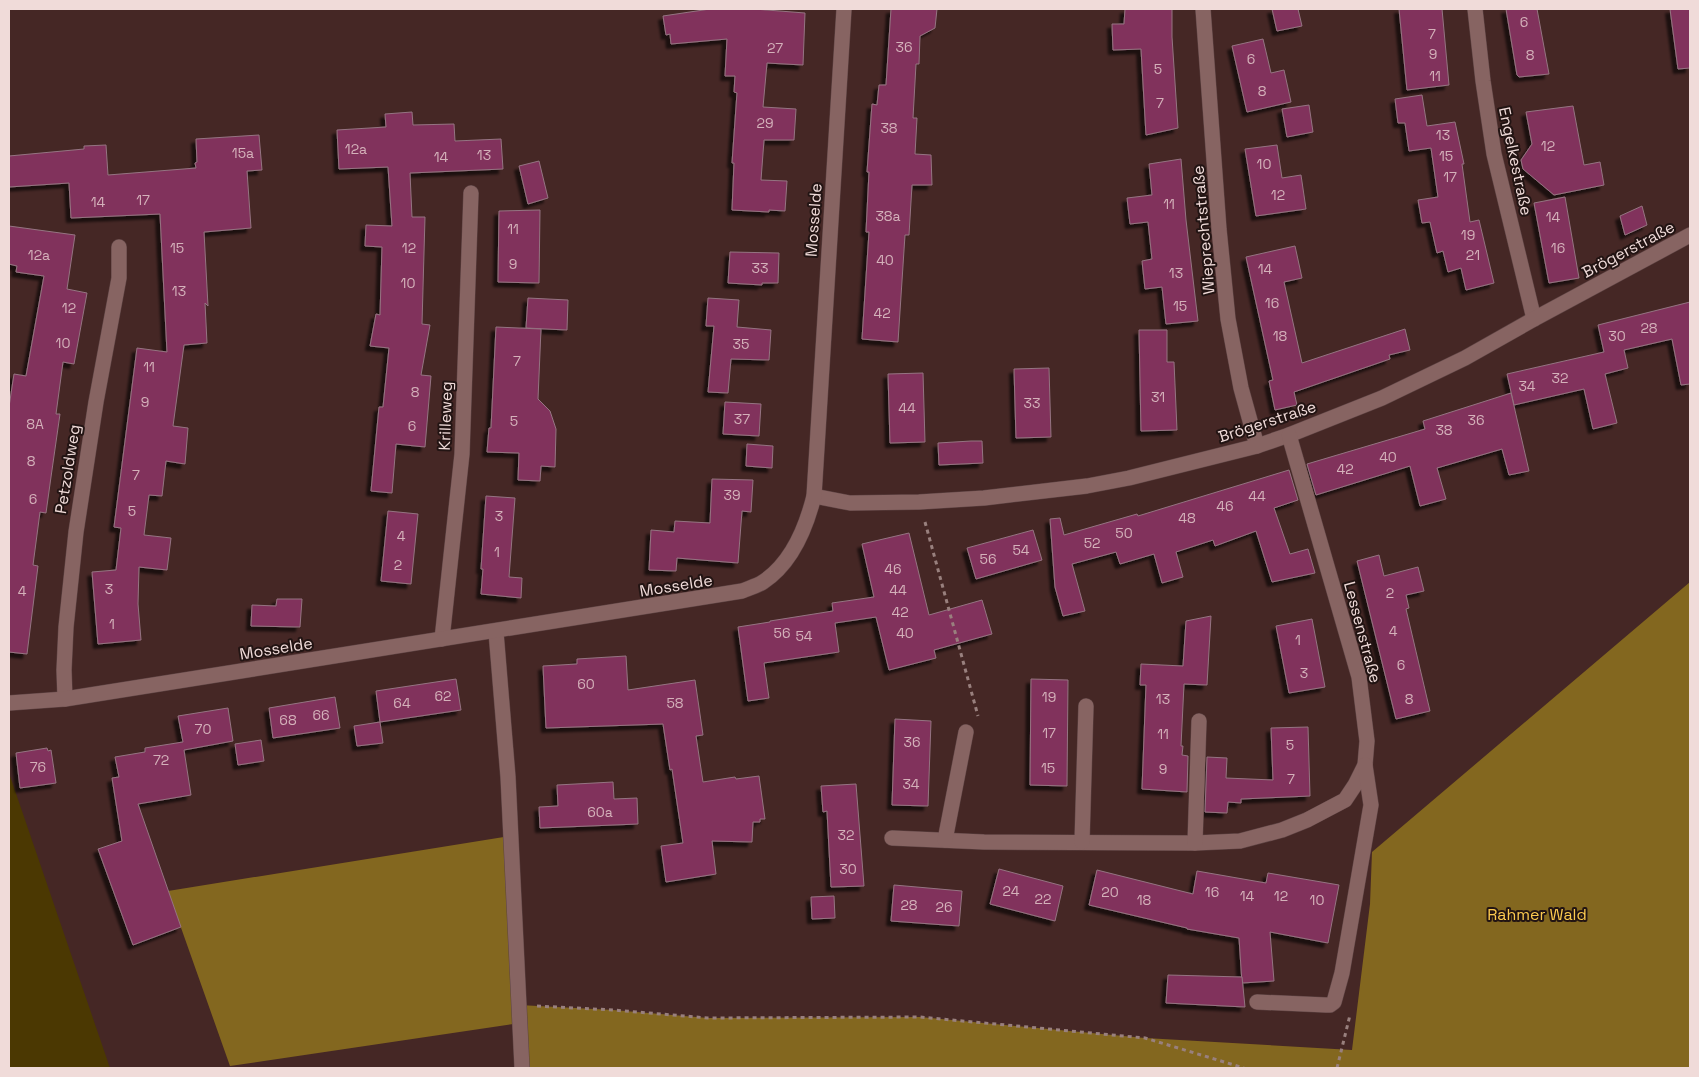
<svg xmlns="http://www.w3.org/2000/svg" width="1699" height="1077" font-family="'Space Grotesk',sans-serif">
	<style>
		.green { fill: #4b3802 }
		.forest { fill: #83671f }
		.building { fill: #81335b; stroke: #957482; filter: url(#shadow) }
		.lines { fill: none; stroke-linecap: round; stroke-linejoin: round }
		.minor-casing { stroke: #5d4343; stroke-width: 16 }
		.path { stroke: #99807e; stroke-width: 3; stroke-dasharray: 4 4; stroke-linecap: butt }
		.minor { stroke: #876462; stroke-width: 15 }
		.labels { text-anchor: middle; stroke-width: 4; stroke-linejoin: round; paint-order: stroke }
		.number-label { font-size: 14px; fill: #d4b1ba }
		.street-label { font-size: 16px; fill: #f0dbd9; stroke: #221413 }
		.park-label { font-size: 16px; fill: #fcca4f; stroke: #221413 }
	</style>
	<defs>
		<filter id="shadow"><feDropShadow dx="-4.5" dy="4.5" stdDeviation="1" flood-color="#0009"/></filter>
	</defs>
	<rect width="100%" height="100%" fill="#452725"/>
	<polygon class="green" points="9,773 110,1068 9,1068"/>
	<polygon class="forest" points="1690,582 1690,1068 522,1068 520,1023 230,1066 168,891 510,836 519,1005 613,1010 708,1018 920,1017 1145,1038 1352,1050 1370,904 1372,852"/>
	<g class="building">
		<polygon points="710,9 754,9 805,13 803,65 767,63 763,107 796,109 794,140 764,140 761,180 787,181 785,211 769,210 769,212 732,210 734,163 732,163 737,93 734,92 735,76 725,76 727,39 671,44 670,34 666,35 663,16"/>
		<polygon points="891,9 937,9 935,28 920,36 919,64 916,64 913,118 917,118 915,154 931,155 932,185 912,185 909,235 905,235 898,342 862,339 869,232 866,232 869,172 867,172 872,104 877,105 879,85 886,85"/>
		<polygon points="1125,9 1172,9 1172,37 1178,128 1146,135 1141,49 1113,50 1112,24 1124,24"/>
		<polygon points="1272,9 1298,9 1302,26 1277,31"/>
		<polygon points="1399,9 1442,9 1449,85 1407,90"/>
		<polygon points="1506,9 1537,9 1549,74 1519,77 1517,75"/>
		<polygon points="1670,9 1690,9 1690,68 1678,69"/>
		<polygon points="1263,39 1271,73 1284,70 1291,102 1247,112 1232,46"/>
		<polygon points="1422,95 1427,126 1455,122 1464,164 1462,164 1470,222 1479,220 1494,283 1466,290 1461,268 1448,272 1443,251 1437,253 1430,222 1422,223 1418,200 1438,197 1431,148 1409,151 1405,123 1398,123 1395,99"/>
		<polygon points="1309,105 1313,132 1287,137 1282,109"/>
		<polygon points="1573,106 1584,165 1600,162 1604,185 1554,195 1523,169 1521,160 1532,144 1526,112"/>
		<polygon points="412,112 413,125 454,124 455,141 501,139 503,169 410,173 412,217 425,217 422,324 430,325 421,375 431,376 425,447 396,444 392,493 371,491 379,407 383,407 389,348 370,346 376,314 380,315 382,247 365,246 366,225 392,226 388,167 339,169 337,130 386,127 385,114"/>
		<polygon points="259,135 262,170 247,171 251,228 204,232 208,306 205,303 207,343 184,345 173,426 188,428 185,464 166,461 162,496 149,495 144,535 171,538 167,570 139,567 138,604 141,640 98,644 92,572 116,570 121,528 114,527 137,348 167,352 160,214 71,218 69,183 9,187 9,156 84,149 84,146 106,145 108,175 196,168 195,163 197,162 196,139"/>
		<polygon points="1277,145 1282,178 1301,175 1306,209 1256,216 1245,149"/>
		<polygon points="1181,159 1186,220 1198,321 1166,324 1162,287 1145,289 1142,261 1152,259 1148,222 1130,224 1127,198 1152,195 1149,164"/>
		<polygon points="539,161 548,198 528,204 519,166"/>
		<polygon points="1565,197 1579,278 1549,283 1534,203"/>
		<polygon points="1642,206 1647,225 1625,235 1620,216"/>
		<polygon points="540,210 539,283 498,282 499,211"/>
		<polygon points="9,226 75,235 67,289 87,293 74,364 63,362 56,414 60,414 51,477 46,513 40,512 33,565 38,566 27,654 9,652 9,407 14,374 26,376 44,276 16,272 17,266 9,264"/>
		<polygon points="1295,246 1302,278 1284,282 1302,363 1405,329 1410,350 1389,355 1390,359 1294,392 1297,405 1275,410 1269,381 1273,380 1246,257"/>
		<polygon points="730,252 779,253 778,283 762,283 762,285 728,283"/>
		<polygon points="528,298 568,300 567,330 526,328"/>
		<polygon points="708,298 739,300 737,327 771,330 769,360 731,359 728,393 708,392 714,326 706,326"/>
		<polygon points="1690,302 1690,384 1681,385 1672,339 1624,350 1628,368 1605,374 1617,423 1593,429 1584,389 1514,405 1507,374 1604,352 1598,325"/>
		<polygon points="496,327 541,329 538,399 550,411 556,429 555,467 541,466 540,481 518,480 519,453 487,452 489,428 491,428"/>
		<polygon points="1139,330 1167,330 1167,362 1174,362 1177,430 1141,431"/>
		<polygon points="1049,368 1051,437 1016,438 1014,369"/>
		<polygon points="923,373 925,442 890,443 888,374"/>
		<polygon points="1511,393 1529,471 1509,475 1502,449 1437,468 1446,499 1420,506 1410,466 1316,495 1307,464 1425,429 1423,421"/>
		<polygon points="725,402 761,404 759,436 723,434"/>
		<polygon points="971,441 982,441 983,463 939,465 938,443"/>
		<polygon points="747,444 773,446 772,468 746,466"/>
		<polygon points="1289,470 1298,500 1274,508 1290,554 1308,549 1315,573 1272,582 1256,531 1215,546 1213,540 1176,552 1183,577 1162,583 1154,554 1120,564 1116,552 1072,564 1085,611 1063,616 1055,587 1050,519 1060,518 1064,535 1137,514 1138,516"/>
		<polygon points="712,479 753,480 751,512 742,511 738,563 677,558 676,571 649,570 651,530 674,532 675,521 710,523"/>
		<polygon points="486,496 515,498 509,577 522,578 521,598 481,594 483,569 481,569"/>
		<polygon points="388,511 418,514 411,584 381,581"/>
		<polygon points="1033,530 1042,560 976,579 967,548"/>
		<polygon points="909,533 929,615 982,600 992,634 934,650 936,658 889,670 876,617 835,623 839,652 764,663 769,698 748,701 738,627 770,622 770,621 833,611 832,603 874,597 862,544"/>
		<polygon points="1379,555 1384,576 1418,567 1424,591 1406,595 1409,608 1406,609 1430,711 1396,719 1357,561"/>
		<polygon points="277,599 302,599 300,627 251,626 252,605 276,606"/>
		<polygon points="1211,616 1207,685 1184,684 1181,746 1183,746 1182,755 1188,756 1187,792 1142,789 1146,685 1140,685 1141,664 1183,666 1186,621"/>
		<polygon points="1312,619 1325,687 1289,693 1276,626"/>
		<polygon points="626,656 628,690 695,680 703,735 696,736 703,782 735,777 736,779 759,776 765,819 760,819 760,822 753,822 752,842 712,841 716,874 666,882 661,846 683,843 672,769 670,770 663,724 546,728 543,666 577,664 577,659"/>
		<polygon points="456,679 461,710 380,722 376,691"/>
		<polygon points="1031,679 1068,680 1067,786 1030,785"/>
		<polygon points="335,697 340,728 273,738 269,708"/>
		<polygon points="228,708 233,741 184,750 191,795 138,804 181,927 133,945 98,849 122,841 112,778 119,777 115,757 145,752 145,748 183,742 178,716"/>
		<polygon points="895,719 931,721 928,806 892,805"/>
		<polygon points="380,722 383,743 357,746 354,726"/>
		<polygon points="1308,727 1310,796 1241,799 1241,803 1228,802 1227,813 1205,812 1207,757 1227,758 1226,778 1273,780 1271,728"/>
		<polygon points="261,740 264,761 238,765 235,744"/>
		<polygon points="47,748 48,751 51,750 56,783 20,788 16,753"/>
		<polygon points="613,782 614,799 637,798 638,824 540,828 539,807 558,806 557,785"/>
		<polygon points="856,784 864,886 831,887 827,811 823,812 821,786"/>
		<polygon points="999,869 1063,886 1055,921 990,904"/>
		<polygon points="1097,870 1193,894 1197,871 1266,883 1268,873 1339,885 1328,943 1270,932 1274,981 1242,983 1239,938 1187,929 1187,928 1089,905"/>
		<polygon points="894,885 962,891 959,926 891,921"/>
		<polygon points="834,896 835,918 812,919 811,897"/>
		<polygon points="1168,975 1242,977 1245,1007 1166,1003"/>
	</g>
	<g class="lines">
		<defs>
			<g id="minor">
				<polyline points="1203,9 1219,229 1228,319 1241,388 1257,446"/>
				<polyline points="1475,9 1483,81 1494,154 1534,319"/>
				<polyline points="814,496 850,503 919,502 984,498 1087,486 1129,478 1257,446 1289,435 1382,398 1465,358 1534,319 1690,235"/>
				<polyline points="496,632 508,777 522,1068"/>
				<polyline points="442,639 462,454 471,193"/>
				<polyline points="65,699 64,670 66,627 76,532 96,402 119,278 119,247"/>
				<path d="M9,703L65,699L742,591C749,588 757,586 763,582C792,563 806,528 814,496L844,9"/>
				<polyline points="892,838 984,842 1195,843 1240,841 1282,830 1307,820 1345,800 1355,785 1365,765 1367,741 1359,677 1289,435"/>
				<polyline points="945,840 966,732"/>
				<polyline points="1082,842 1086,706"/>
				<polyline points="1195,843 1199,721"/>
				<polyline points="1257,1002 1326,1005 1330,1005 1334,1002 1342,973 1371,805 1365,765"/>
			</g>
		</defs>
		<use href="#minor" class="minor-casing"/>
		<g class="path">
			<polyline points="925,522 978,716"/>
			<polyline points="537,1006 613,1010 708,1018 920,1017 1145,1038 1244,1068"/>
			<polyline points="1337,1068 1350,1015"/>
		</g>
		<use href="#minor" class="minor"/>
	</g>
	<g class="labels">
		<g class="number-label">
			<text x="1524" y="27">6</text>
			<text x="1432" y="39">7</text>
			<text x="904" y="52">36</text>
			<text x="775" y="53">27</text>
			<text x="1433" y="59">9</text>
			<text x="1530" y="60">8</text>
			<text x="1251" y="64">6</text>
			<text x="1158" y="74">5</text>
			<text x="1435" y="81">11</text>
			<text x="1262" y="96">8</text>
			<text x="1160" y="108">7</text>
			<text x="765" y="128">29</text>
			<text x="889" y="133">38</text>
			<text x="1443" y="140">13</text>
			<text x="1548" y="151">12</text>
			<text x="356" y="154">12a</text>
			<text x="243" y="158">15a</text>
			<text x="484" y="160">13</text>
			<text x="1446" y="161">15</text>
			<text x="441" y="162">14</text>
			<text x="1264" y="169">10</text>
			<text x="1450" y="182">17</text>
			<text x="1278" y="200">12</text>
			<text x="143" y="205">17</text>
			<text x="98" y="207">14</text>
			<text x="1169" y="209">11</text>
			<text x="888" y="221">38a</text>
			<text x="1553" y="222">14</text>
			<text x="513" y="234">11</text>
			<text x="1468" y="240">19</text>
			<text x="177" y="253">15</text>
			<text x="409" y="253">12</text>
			<text x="1558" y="253">16</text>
			<text x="39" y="260">12a</text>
			<text x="1473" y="260">21</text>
			<text x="885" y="265">40</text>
			<text x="513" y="269">9</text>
			<text x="760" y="273">33</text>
			<text x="1265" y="274">14</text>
			<text x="1176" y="278">13</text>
			<text x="408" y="288">10</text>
			<text x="179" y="296">13</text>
			<text x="1272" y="308">16</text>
			<text x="1180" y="311">15</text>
			<text x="69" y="313">12</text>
			<text x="882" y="318">42</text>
			<text x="1649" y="333">28</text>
			<text x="1280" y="341">18</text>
			<text x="1617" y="341">30</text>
			<text x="63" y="348">10</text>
			<text x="741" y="349">35</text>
			<text x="517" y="366">7</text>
			<text x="149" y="372">11</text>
			<text x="1560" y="383">32</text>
			<text x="1527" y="391">34</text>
			<text x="415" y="397">8</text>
			<text x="1158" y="402">31</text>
			<text x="145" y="407">9</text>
			<text x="1032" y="408">33</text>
			<text x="907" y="413">44</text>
			<text x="742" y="424">37</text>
			<text x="1476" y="425">36</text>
			<text x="514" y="426">5</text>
			<text x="35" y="429">8A</text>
			<text x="412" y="431">6</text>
			<text x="1444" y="435">38</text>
			<text x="1388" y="462">40</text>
			<text x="31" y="466">8</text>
			<text x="1345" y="474">42</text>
			<text x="136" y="480">7</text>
			<text x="732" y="500">39</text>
			<text x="1257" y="501">44</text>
			<text x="33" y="504">6</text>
			<text x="1225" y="511">46</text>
			<text x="132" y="516">5</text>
			<text x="499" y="521">3</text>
			<text x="1187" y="523">48</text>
			<text x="1124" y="538">50</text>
			<text x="401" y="541">4</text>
			<text x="1092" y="548">52</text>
			<text x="1021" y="555">54</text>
			<text x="497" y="557">1</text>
			<text x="988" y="564">56</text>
			<text x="398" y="570">2</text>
			<text x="893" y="574">46</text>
			<text x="109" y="594">3</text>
			<text x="898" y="595">44</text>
			<text x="22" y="596">4</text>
			<text x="1390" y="598">2</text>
			<text x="900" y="617">42</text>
			<text x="112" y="629">1</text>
			<text x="1393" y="636">4</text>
			<text x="782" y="638">56</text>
			<text x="905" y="638">40</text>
			<text x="804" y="641">54</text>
			<text x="1298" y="645">1</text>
			<text x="1401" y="670">6</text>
			<text x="1304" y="678">3</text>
			<text x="586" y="689">60</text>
			<text x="443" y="701">62</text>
			<text x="1049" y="702">19</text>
			<text x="1163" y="704">13</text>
			<text x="1409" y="704">8</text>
			<text x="402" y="708">64</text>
			<text x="675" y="708">58</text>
			<text x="321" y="720">66</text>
			<text x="288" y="725">68</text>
			<text x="203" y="734">70</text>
			<text x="1049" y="738">17</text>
			<text x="1163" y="739">11</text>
			<text x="912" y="747">36</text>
			<text x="1290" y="750">5</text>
			<text x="161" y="765">72</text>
			<text x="38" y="772">76</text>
			<text x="1048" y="773">15</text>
			<text x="1163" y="774">9</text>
			<text x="1291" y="784">7</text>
			<text x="911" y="789">34</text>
			<text x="600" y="817">60a</text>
			<text x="846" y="840">32</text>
			<text x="848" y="874">30</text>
			<text x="1011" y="896">24</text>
			<text x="1110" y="897">20</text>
			<text x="1212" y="897">16</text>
			<text x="1247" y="901">14</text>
			<text x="1281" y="901">12</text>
			<text x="1043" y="904">22</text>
			<text x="1144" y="905">18</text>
			<text x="1317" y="905">10</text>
			<text x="909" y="910">28</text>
			<text x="944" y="912">26</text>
		</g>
		<g class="street-label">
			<text transform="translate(1516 161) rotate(78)" y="6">Engelkestraße</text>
			<text transform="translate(813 220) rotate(-86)" y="6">Mosselde</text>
			<text transform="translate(1203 230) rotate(-95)" y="6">Wieprechtstraße</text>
			<text transform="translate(1628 249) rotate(-28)" y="6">Brögerstraße</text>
			<text transform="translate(445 416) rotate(-88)" y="6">Krilleweg</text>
			<text transform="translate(1267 421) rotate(-18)" y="6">Brögerstraße</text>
			<text transform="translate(67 469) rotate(-81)" y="6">Petzoldweg</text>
			<text transform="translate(676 585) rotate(-9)" y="6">Mosselde</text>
			<text transform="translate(1363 632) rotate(75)" y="6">Lessenstraße</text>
			<text transform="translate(276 648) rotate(-9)" y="6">Mosselde</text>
		</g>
		<g class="park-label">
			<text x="1537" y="920">Rahmer Wald</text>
		</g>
	</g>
	<rect width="1699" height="1077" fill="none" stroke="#f0dbd9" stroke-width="20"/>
</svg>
